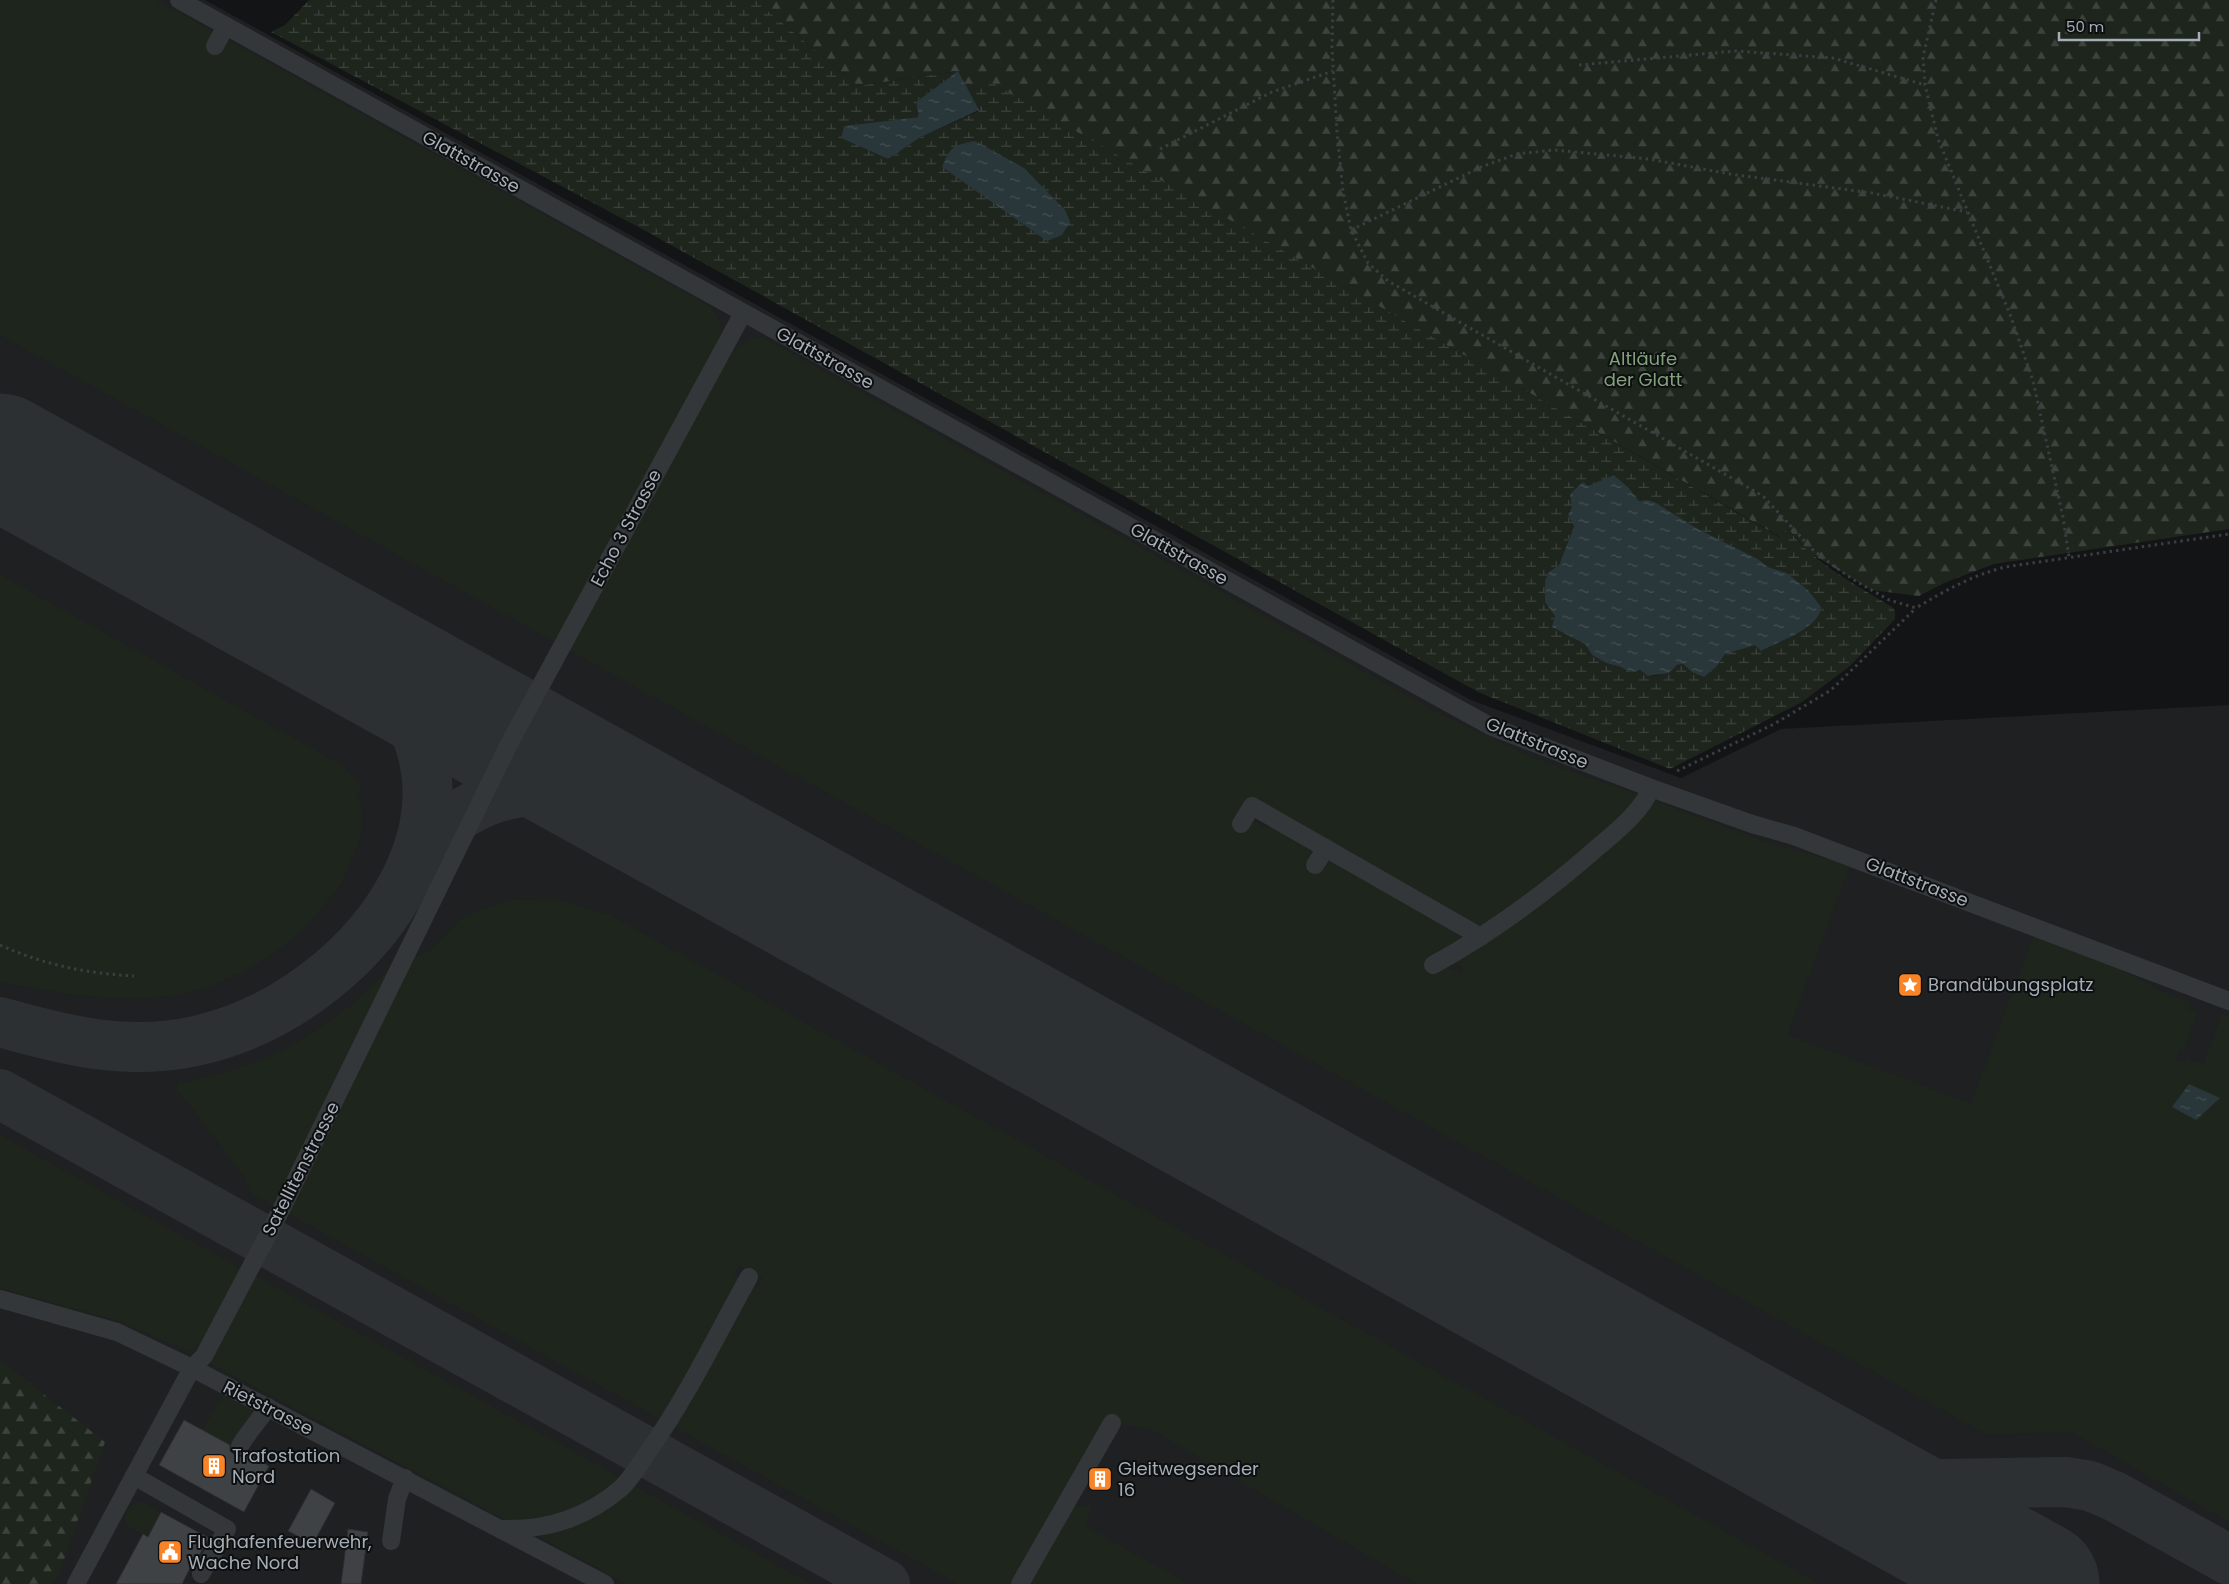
<svg xmlns="http://www.w3.org/2000/svg" width="2229" height="1584" font-family="Poppins,sans-serif">
	<style>
		.built { fill: #1f2022 }
		.green { fill: #1e251d }
		.forest { fill: url(#forest-firs) }
		.wetland { fill: url(#wetland-marsh); fill-rule: evenodd }
		.water { fill: url(#water-ripples) }
		.lines { fill: none; stroke-linecap: round; stroke-linejoin: round }
		.taxiway { stroke: #2d3032; stroke-width: 50 }
		.runway { stroke: #2d3032; stroke-width: 125 }
		.building { fill: #3f4245; stroke: #2d2e31 }
		.path { stroke: #3a3e41; stroke-width: 3; stroke-dasharray: 2.5 4; stroke-linecap: butt }
		.minor { stroke: #34373a; stroke-width: 18 }
		.labels { text-anchor: middle; stroke-width: 4; stroke-linejoin: round; paint-order: stroke }
		.street-label { font-size: 18px; fill: #a5aeb6; stroke: #0e0f10 }
		.park-label { font-size: 18px; fill: #81a27b; stroke: #0e0f10 }
		.poi-label { font-size: 18px; fill: #a5aeb6; stroke: #0e0f10; text-anchor: start }
	</style>
	<defs>
		<pattern id="forest-firs" width="22" height="20" patternUnits="userSpaceOnUse" patternTransform="scale(1.25)"><rect width="22" height="20" fill="#1e251d"/><path d="M5 1l3.5 6h-7zM16 11l3.5 6h-7z" fill="#3c423c"/></pattern>
		<pattern id="wetland-marsh" width="20" height="14" patternUnits="userSpaceOnUse" patternTransform="scale(1.25)"><rect width="20" height="14" fill="#1e251d"/><path d="M1 5h8M5 5V1M11 12h8M15 12V8" fill="none" stroke="#3c423c"/></pattern>
		<pattern id="water-ripples" width="26" height="14" patternUnits="userSpaceOnUse" patternTransform="scale(1.25)"><rect width="26" height="14" fill="#29363a"/><path d="M2 4q2-2 4 0t4 0M15 11q2-2 4 0t4 0" fill="none" stroke="#455154"/></pattern>
	</defs>
	<rect width="100%" height="100%" fill="#131415"/>
	<polygon class="built" points="0,0 205,0 1471,700 1681,778 1781,729 2229,705 2229,1584 0,1584"/>
	<g class="green">
		<path d="M0,0H156L709,306C720,317 721,325 721,340L555,642L0,335Z"/>
		<polygon points="754,337 762,337 1442,715 1539,760 1636,794 1638,797 1636,805 1569,867 1478,928 1250,800 1252,820 1267,828 1271,821 1310,846 1311,853 1304,866 1315,873 1329,856 1466,938 1443,965 1460,974 1464,968 1451,960 1575,873 1655,801 1771,844 1850,865 1787,1035 1971,1104 2034,934 2104,961 2165,993 2188,1002 2188,1009 2197,1012 2184,1050 2179,1049 2175,1060 2184,1063 2186,1058 2203,1065 2222,1014 2229,1017 2229,1522 2072,1432 1986,1434 567,649 725,362 738,347"/>
		<path d="M0,575L342,765L363,788L356,794C370,821 357,847 346,873C338,891 323,907 310,921C290,944 264,961 237,974C223,981 207,988 191,992C129,1006 62,994 0,982Z"/>
		<polygon points="556,899 610,915 1820,1584 1417,1584 1152,1430 1107,1420 1014,1584 958,1584 672,1426 751,1284 758,1288 763,1278 739,1265 734,1275 742,1279 664,1421 287,1213 412,957 429,952 461,918 509,900"/>
		<path d="M389,969L387,984L276,1206L251,1193L246,1180L192,1107L178,1092V1083C266,1067 327,1034 389,969Z"/>
		<polygon points="0,1135 242,1269 200,1344 190,1352 119,1321 0,1288"/>
		<polygon points="254,1275 616,1475 617,1482 570,1513 512,1523 211,1364 210,1357"/>
		<polygon points="223,1395 256,1413 234,1447 203,1430"/>
		<polygon points="633,1485 811,1584 627,1584 542,1538 543,1534"/>
		<path d="M138,1502L147,1504L160,1513L148,1536C142,1533 133,1531 129,1527C119,1517 128,1506 138,1502Z"/>
		<polygon points="1086,1505 1092,1507 1085,1526 1189,1584 1026,1584 1071,1507"/>
	</g>
	<g class="forest">
		<polygon points="765,0 2229,0 2229,529 1994,564 1944,583 1919,596 1871,590 1810,553 1788,529 1780,537 989,82 967,89 958,71 858,86 763,7"/>
		<polygon points="0,1360 105,1442 59,1574 52,1584 0,1584"/>
	</g>
	<path class="wetland" d="M309,0H765L763,7L858,86L958,71L916,102L919,117L844,126L841,138L888,159L921,137L979,111L967,89L989,81L1779,537L1788,529C1815,564 1855,584 1892,607L1895,611V619L1850,666L1802,702L1670,769L1478,692L642,229L271,32L285,25ZM1614,475L1629,488L1639,501L1648,500L1698,529L1758,559L1768,567L1787,573L1809,591L1821,608L1792,636L1761,651L1756,644L1725,654L1717,666L1692,672L1683,664C1663,665 1661,686 1640,670L1630,672L1622,667L1606,663L1592,655L1585,644L1553,627L1555,616L1549,572L1559,565L1574,525L1568,515C1578,492 1592,485 1614,475Z"/>
	<g class="water">
		<polygon points="958,71 979,110 921,137 888,159 841,138 844,126 919,117 916,102"/>
		<path d="M975,141L1024,168L1065,210L1070,222L1062,235L1047,241L942,167C950,147 953,145 975,141Z"/>
		<path d="M1614,475L1629,488L1639,501L1648,500L1656,503L1698,529L1758,559L1768,567L1787,573L1809,591L1821,607C1820,628 1778,642 1761,651L1755,645L1725,654L1717,666L1704,677L1692,672L1683,664L1677,665L1669,673L1648,676L1640,670L1630,672L1621,667L1606,663L1592,655L1585,644L1552,627L1555,616L1545,602V581L1549,572L1559,565L1574,526L1568,515L1572,507L1570,494L1583,482L1588,486Z"/>
		<polygon points="2189,1084 2220,1098 2196,1120 2172,1107"/>
	</g>
	<g class="lines">
		<g class="taxiway">
			<path d="M415,860C469,781 552,778 635,808"/>
			<path d="M0,1022C68,1041 129,1057 200,1040C374,999 530,778 342,646"/>
			<polyline points="0,1094 885,1584"/>
			<polyline points="1834,1471 1858,1481 1882,1485 2066,1482 2090,1486 2114,1496 2229,1560"/>
			<polyline points="1959,1540 1991,1561 2018,1584"/>
		</g>
		<polyline class="runway" points="0,456 2037,1584"/>
	</g>
	<g class="building">
		<polygon points="184,1420 230,1445 230,1451 235,1455 240,1457 247,1454 269,1466 244,1512 159,1465"/>
		<polygon points="311,1489 335,1503 313,1544 288,1531"/>
		<polygon points="161,1512 209,1538 194,1565 192,1564 182,1584 116,1584 143,1534 148,1537"/>
		<polygon points="348,1529 368,1532 361,1584 341,1584"/>
	</g>
	<g class="lines">
		<g class="path">
			<path d="M1333,0L1332,48L1337,132L1343,191L1351,230L1368,263L1388,281L1763,496L1813,550L1835,567L1854,580L1889,600L1916,608C1946,590 1971,576 2005,567L2229,534"/>
			<polyline points="1936,0 1923,57 1925,85 1938,139 2011,317 2033,381 2063,517 2069,557"/>
			<polyline points="1579,65 1736,51 1833,58 1925,85"/>
			<polyline points="1160,149 1272,92 1333,71"/>
			<polyline points="1351,230 1481,167 1517,154 1554,150 1649,159 1730,174 1872,193 1967,212"/>
			<polyline points="1677,771 1774,724 1831,690 1916,608"/>
			<path d="M0,945C45,965 84,973 134,976"/>
		</g>
		<g class="minor">
			<polyline points="179,0 1490,726 1651,788 1752,824 1794,836 2229,1001"/>
			<polyline points="215,46 226,26"/>
			<polyline points="1241,824 1252,806 1481,937"/>
			<polyline points="1315,865 1326,848"/>
			<path d="M1433,965C1493,932 1547,892 1598,847C1618,830 1641,812 1651,788"/>
			<polyline points="0,1299 117,1332 192,1368 605,1584"/>
			<path d="M240,1446C248,1432 259,1421 268,1407"/>
			<polyline points="134,1476 227,1529 201,1574"/>
			<path d="M504,1529C547,1530 587,1517 620,1489C632,1478 641,1462 650,1449C688,1395 717,1334 749,1277"/>
			<polyline points="391,1541 397,1499 405,1478"/>
			<polyline points="76,1584 192,1368 204,1356 284,1204 509,744 743,313"/>
			<polyline points="1020,1584 1112,1423"/>
		</g>
	</g>
	<defs>
		<symbol id="sight-square" viewBox="-11 -11 22 22"><rect x="-9" y="-9" width="18" height="18" rx="4" fill="#f98428" stroke="#0e0f10"/><path d="M0-6L1.8-2.2L6-1.7L2.9 1.2L3.7 5.4L0 3.3L-3.7 5.4L-2.9 1.2L-6-1.7L-1.8-2.2Z" fill="#fff"/></symbol>
		<symbol id="building-square" viewBox="-11 -11 22 22"><rect x="-9" y="-9" width="18" height="18" rx="4" fill="#f98428" stroke="#0e0f10"/><path d="M-4-6H4V6H1V3H-1V6H-4ZM-2.5-4.3h1.7v1.8h-1.7ZM.8-4.3h1.7v1.8H.8ZM-2.5-1h1.7V.8h-1.7ZM.8-1h1.7V.8H.8Z" fill="#fff"/></symbol>
		<symbol id="civic-square" viewBox="-11 -11 22 22"><rect x="-9" y="-9" width="18" height="18" rx="4" fill="#f98428" stroke="#0e0f10"/><path d="M-.6-6.5H3V-4.5H.6V-3L4-1V1h2V6H-6V1h2V-1L-.6-3ZM-1.2 2.5V6h2.4V2.5Z" fill="#fff"/></symbol>
	</defs>
	<g fill-rule="evenodd">
		<use href="#sight-square" x="1896" y="971" width="28" height="28"/>
		<use href="#building-square" x="200" y="1452" width="28" height="28"/>
		<use href="#building-square" x="1086" y="1465" width="28" height="28"/>
		<use href="#civic-square" x="156" y="1538" width="28" height="28"/>
	</g>
	<g class="labels">
		<g class="street-label">
			<text transform="translate(471 162) rotate(29)" y="6">Glattstrasse</text>
			<text transform="translate(825 358) rotate(29)" y="6">Glattstrasse</text>
			<text transform="translate(626 528) rotate(-62)" y="6">Echo 3 Strasse</text>
			<text transform="translate(1179 554) rotate(29)" y="6">Glattstrasse</text>
			<text transform="translate(1537 743) rotate(22)" y="6">Glattstrasse</text>
			<text transform="translate(1917 882) rotate(21)" y="6">Glattstrasse</text>
			<text transform="translate(301 1169) rotate(-63)" y="6">Satellitenstrasse</text>
			<text transform="translate(268 1408) rotate(27)" y="6">Rietstrasse</text>
		</g>
		<g class="park-label">
			<text x="1643" y="365">Altläufe<tspan x="1643" dy="21">der Glatt</tspan></text>
		</g>
		<g class="poi-label">
			<text x="1928" y="991">Brandübungsplatz</text>
			<text x="232" y="1462">Trafostation<tspan x="232" dy="21">Nord</tspan></text>
			<text x="1118" y="1475">Gleitwegsender<tspan x="1118" dy="21">16</tspan></text>
			<text x="188" y="1548">Flughafenfeuerwehr,<tspan x="188" dy="21">Wache Nord</tspan></text>
		</g>
	</g>
	<path d="M2059 32v8h140v-8" fill="none" stroke="#a5aeb6" stroke-width="2.5"/>
	<text x="2066" y="32" font-size="15" fill="#a5aeb6" stroke="#0e0f10" stroke-width="4" paint-order="stroke">50 m</text>
</svg>
